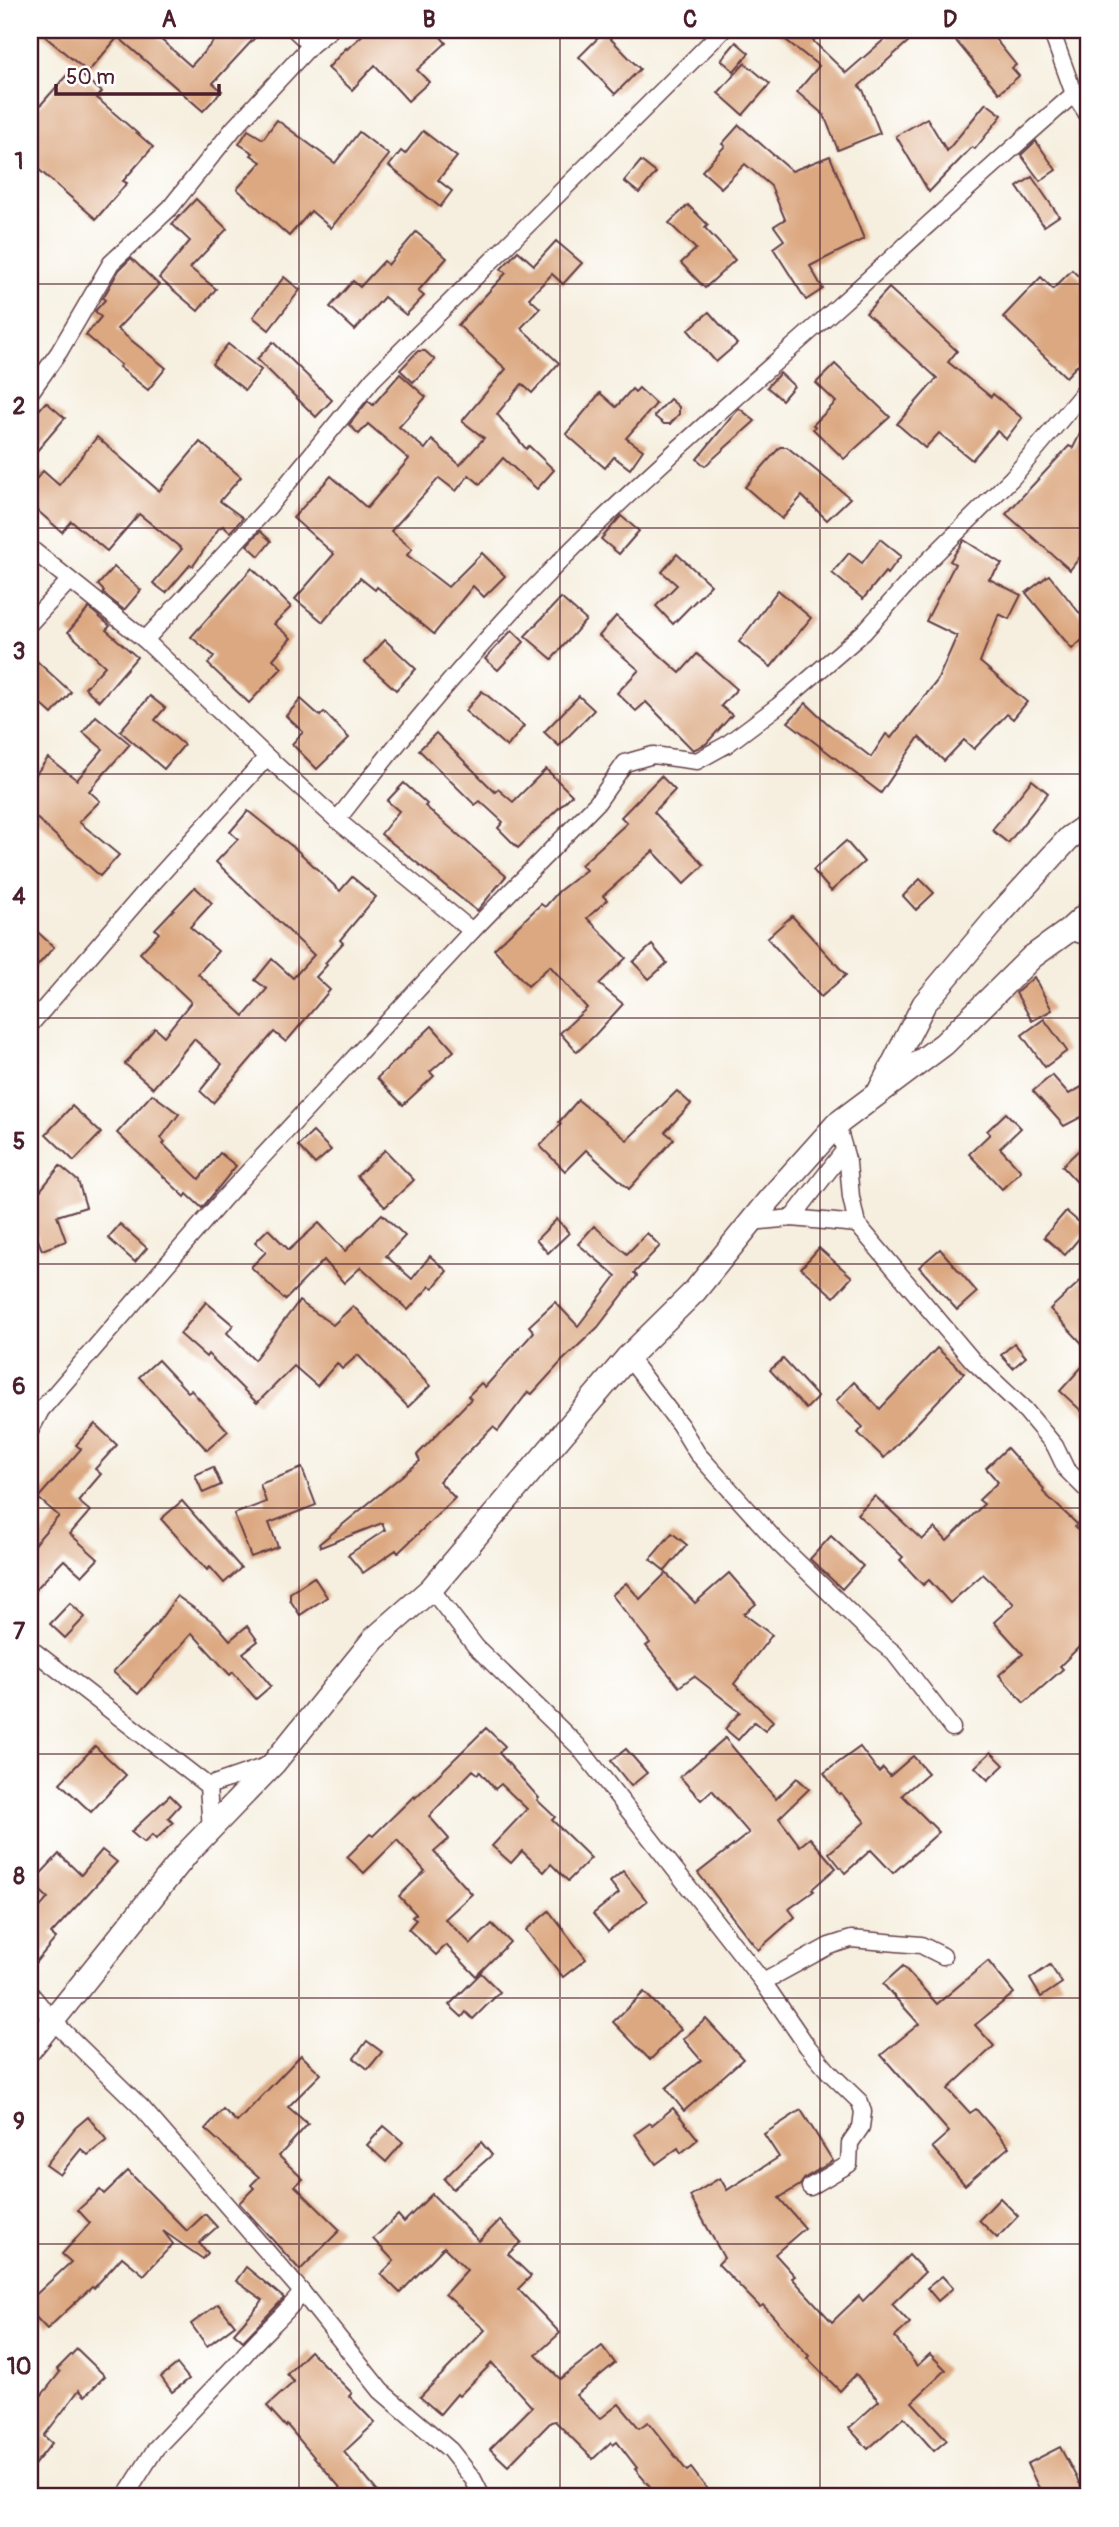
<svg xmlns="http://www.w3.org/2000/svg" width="1119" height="2527" font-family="Pangolin,sans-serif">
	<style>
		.building { fill: #dca881 }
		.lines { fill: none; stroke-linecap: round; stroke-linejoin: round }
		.street-casing { stroke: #643e46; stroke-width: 19 }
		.secondary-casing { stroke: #643e46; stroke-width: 26 }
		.street { stroke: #fff; stroke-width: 16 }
		.secondary { stroke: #fff; stroke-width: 23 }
		.grid { fill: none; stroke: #4a1f2b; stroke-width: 2; stroke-opacity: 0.55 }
		.neatline { fill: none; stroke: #4a1f2b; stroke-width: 2.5 }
		.grid-label { font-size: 23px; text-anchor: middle; font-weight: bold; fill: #4a1f2b }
	</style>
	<rect width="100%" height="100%" fill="#fff"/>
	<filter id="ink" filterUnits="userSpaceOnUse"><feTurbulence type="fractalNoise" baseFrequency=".0143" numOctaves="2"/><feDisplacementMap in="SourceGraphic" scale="14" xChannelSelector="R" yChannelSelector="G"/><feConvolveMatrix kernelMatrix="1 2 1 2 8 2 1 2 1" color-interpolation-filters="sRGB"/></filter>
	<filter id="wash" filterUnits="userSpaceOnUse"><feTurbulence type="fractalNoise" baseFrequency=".00686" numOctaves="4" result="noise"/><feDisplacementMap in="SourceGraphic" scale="28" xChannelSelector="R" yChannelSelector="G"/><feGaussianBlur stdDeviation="1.57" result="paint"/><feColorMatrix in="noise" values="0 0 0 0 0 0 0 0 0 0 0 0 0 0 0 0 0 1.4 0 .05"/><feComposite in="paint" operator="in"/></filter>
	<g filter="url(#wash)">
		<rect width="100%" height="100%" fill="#f6efdf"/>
		<g id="blocks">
			<g class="building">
				<polygon points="37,30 150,30 191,66 214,41 202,30 262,30 213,83 222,91 203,111 118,37 88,72"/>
				<polygon points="368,30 435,30 446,43 417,70 429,82 408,101 375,65 352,90 328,68 346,48 347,49"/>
				<polygon points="773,30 822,30 813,41 846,73 895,30 921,30 859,86 863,90 880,133 838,150 824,115 797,92 819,66"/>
				<polygon points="947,30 988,30 1016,65 1012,68 1019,76 999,93"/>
				<polygon points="604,32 640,69 615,94 579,57"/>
				<polygon points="736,42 749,53 734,71 721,60"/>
				<polygon points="745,63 770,84 743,115 718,93"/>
				<polygon points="73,68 102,92 97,98 153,147 123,181 127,183 96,219 30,162 30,117"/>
				<polygon points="986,103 1002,115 975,149 972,147 929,192 896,136 927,118 947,151"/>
				<polygon points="277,120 335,163 359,132 389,155 331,228 311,211 289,236 237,189 261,162 251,155 253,153 239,144 248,130 263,139"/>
				<polygon points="739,125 792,171 830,156 864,239 810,266 823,289 806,300 773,248 784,240 774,226 785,219 771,186 745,164 721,188 702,171 725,146 722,144"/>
				<polygon points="423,131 457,157 438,180 452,191 440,207 389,166 401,151 405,154"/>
				<polygon points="1036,141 1056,170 1040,181 1021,155"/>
				<polygon points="641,161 656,173 639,193 624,181"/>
				<polygon points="1032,177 1059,216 1044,226 1017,187"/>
				<polygon points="196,199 227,229 190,268 216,289 198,311 159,278 190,241 172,224"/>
				<polygon points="688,205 708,225 705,228 735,260 705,288 681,263 696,249 669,223"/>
				<polygon points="416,232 447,258 418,291 424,296 406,315 384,297 355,330 330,307 353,281 360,287 384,261 388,265"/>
				<polygon points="556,241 582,263 563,284 552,274 529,298 540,308 521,328 559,363 532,393 522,384 497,414 526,449 529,446 554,470 537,489 503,458 480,484 469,475 456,491 439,478 391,531 412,549 407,555 448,587 482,553 505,576 484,597 473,586 434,634 377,587 375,590 360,578 323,622 295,599 334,554 293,518 331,476 367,508 409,459 368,424 359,434 349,425 368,401 373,405 400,374 426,397 399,427 425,449 432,440 460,465 484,438 462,421 506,369 458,325 506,273 501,269 518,251 534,265"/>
				<polygon points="131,258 159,285 117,329 166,368 148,390 119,367 121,365 86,335 101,317 95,311 105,300 103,298 119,270"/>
				<polygon points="1072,270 1089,287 1089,353 1066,377 1003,317 1041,277 1053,289"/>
				<polygon points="284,277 300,290 269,330 253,317"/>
				<polygon points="889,288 957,351 948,362 991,397 993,394 1022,418 1006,439 997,431 972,460 939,433 925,448 897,424 937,378 866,313"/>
				<polygon points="709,312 737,344 716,362 688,330"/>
				<polygon points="273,342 332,400 316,417 257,359"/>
				<polygon points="228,344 261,370 245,390 212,364"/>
				<polygon points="418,351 425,351 435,360 413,382 400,370"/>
				<polygon points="835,364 890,417 844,459 813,429 815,427 813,425 836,402 816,383"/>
				<polygon points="780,373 794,386 782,400 767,387"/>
				<polygon points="639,388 656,404 626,438 643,450 630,469 614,457 605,468 566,434 600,393 616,407 632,389 635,392"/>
				<polygon points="670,399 679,407 679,414 670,424 664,424 654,416"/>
				<polygon points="46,402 65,418 30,459 30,420"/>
				<polygon points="739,408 755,421 705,466 697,459"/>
				<polygon points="1089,416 1089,545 1070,570 1006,514 1069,446 1073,448"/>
				<polygon points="97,437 159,491 200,442 241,477 220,501 243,518 230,532 223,526 219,528 193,566 190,565 166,593 153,583 182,549 139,514 107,551 71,521 62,532 30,504 30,486 43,471 59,485"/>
				<polygon points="780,447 787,447 850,498 827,520 802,496 782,519 745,487"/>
				<polygon points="621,516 639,531 619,554 601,539"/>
				<polygon points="260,531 271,541 259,556 247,545"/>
				<polygon points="880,539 901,556 887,574 885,572 863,599 832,573 849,553 862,563"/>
				<polygon points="964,540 1002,564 989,579 1021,595 1009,619 999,614 980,662 1027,702 1013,719 1007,714 974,749 964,740 944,761 919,737 881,793 788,722 806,703 827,723 871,757 886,734 891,738 937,681 957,636 926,621 955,564 950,561"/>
				<polygon points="677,554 711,585 673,624 656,606 677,585 662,572"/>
				<polygon points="114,567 141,590 124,610 103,593 104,591 98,585"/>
				<polygon points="252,568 291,607 274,624 291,638 273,659 282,668 249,703 208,664 214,656 191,637"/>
				<polygon points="1049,575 1089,625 1089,634 1072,649 1026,593"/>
				<polygon points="778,590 811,618 771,667 739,642"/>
				<polygon points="561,598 586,620 552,659 525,636"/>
				<polygon points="89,608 110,626 106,630 137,657 99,701 85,688 105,666 68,632"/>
				<polygon points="616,616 680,673 697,654 737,689 721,706 732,715 706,744 693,750 646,702 636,711 617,693 639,670 599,636"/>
				<polygon points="512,630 524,642 498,670 485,659"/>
				<polygon points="385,640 416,669 396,690 365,662"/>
				<polygon points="30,655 71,692 52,714 30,694"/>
				<polygon points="482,691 524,726 507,747 465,711"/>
				<polygon points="150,696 165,708 155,720 184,745 164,769 120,731"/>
				<polygon points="579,696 594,710 559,746 544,732"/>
				<polygon points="301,699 320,716 324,712 349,738 317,769 292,744 303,732 286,716"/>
				<polygon points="96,716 130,744 89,791 100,801 79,822 119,855 100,876 30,812 30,782 48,758 77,780 103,749 83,732"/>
				<polygon points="436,733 495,792 498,789 513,802 546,769 572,795 518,848 498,828 503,822 480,801 475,805 419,750"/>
				<polygon points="661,776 675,790 654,812 704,865 684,884 653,851 603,896 607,900 587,918 626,958 599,984 623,1004 595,1035 577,1052 560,1033 587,1008 550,966 528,986 494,949 541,904 545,907 559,891 586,870 581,865 627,823 621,817"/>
				<polygon points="1032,780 1048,793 1008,843 992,830"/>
				<polygon points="404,783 427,804 425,806 506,876 477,911 381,834 399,811 387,801"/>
				<polygon points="248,811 298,851 340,891 352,877 376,897 340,940 343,943 325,963 327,965 316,977 330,990 286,1042 274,1032 213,1103 200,1091 222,1064 194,1039 153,1088 125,1064 155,1028 164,1036 191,1002 140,953 159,933 155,929 195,887 212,903 190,927 218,951 198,974 244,1016 267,989 255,980 272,959 293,978 314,955 216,862 238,839 230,832"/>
				<polygon points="846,841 864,862 831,891 813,870"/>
				<polygon points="920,879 934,893 916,910 903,896"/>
				<polygon points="792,916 846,975 821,997 767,938"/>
				<polygon points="30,925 54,947 30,974"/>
				<polygon points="652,945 667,963 649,979 633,962"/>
				<polygon points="1034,977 1052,1010 1032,1021 1016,993"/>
				<polygon points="1044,1019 1067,1051 1045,1067 1022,1035"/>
				<polygon points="432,1026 454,1051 430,1072 434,1076 403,1105 377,1078"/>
				<polygon points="1052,1075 1069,1094 1089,1083 1089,1113 1064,1126 1033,1091"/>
				<polygon points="677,1091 691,1104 665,1132 674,1139 629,1189 586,1150 565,1171 540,1146 561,1124 559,1122 578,1100 627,1140"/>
				<polygon points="152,1094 179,1114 161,1138 165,1142 163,1144 199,1179 220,1153 236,1166 202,1208 187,1194 185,1197 117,1133"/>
				<polygon points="72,1106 101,1133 74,1161 46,1134"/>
				<polygon points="1006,1113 1021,1128 1000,1148 1021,1171 1002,1189 969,1154 990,1134 987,1131"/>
				<polygon points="313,1132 331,1150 315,1164 298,1146"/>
				<polygon points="385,1150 414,1180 385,1207 357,1176"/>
				<polygon points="1079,1150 1089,1161 1089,1195 1062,1166"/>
				<polygon points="60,1166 78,1181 86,1207 57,1216 66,1241 42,1250 30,1219 30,1203"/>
				<polygon points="1066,1211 1087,1229 1065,1255 1044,1237"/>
				<polygon points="382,1214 405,1236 386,1256 412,1279 430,1256 447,1271 433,1288 430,1286 408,1310 361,1267 344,1283 324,1260 285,1300 251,1267 266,1252 255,1242 268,1229 289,1250 319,1223 345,1251"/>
				<polygon points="557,1219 569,1233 548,1253 536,1240"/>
				<polygon points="120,1224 147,1248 135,1262 108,1238"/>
				<polygon points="594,1226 627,1254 647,1233 660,1246 634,1273 637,1276 598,1327 562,1361 532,1394 528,1392 498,1431 493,1427 439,1481 455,1498 398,1553 396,1550 363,1573 348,1555 385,1530 382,1523 321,1547 319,1544 420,1461 417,1455 471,1399 468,1396 481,1383 485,1387 534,1332 529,1326 555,1302 578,1326 616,1276 578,1244"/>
				<polygon points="819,1248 852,1277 834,1297 801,1268"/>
				<polygon points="940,1249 977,1292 957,1310 919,1267"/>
				<polygon points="1089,1273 1089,1351 1050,1309"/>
				<polygon points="299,1301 333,1325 353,1306 430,1386 408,1407 358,1355 342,1369 337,1363 317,1386 294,1366 257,1403 208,1354 206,1357 180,1334 206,1302 233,1325 227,1333 254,1360"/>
				<polygon points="1014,1343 1026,1357 1013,1368 1001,1355"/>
				<polygon points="937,1348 964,1373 884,1458 858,1433 863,1427 836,1401 854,1382 880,1409"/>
				<polygon points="783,1359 818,1397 806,1409 770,1370"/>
				<polygon points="1089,1359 1089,1418 1060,1391"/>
				<polygon points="158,1360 188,1392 191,1390 228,1431 207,1450 139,1377"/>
				<polygon points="95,1424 117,1445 95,1469 101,1474 78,1501 90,1511 70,1534 98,1559 82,1576 64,1560 30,1595 30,1549 59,1516 38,1498 81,1449 76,1445"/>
				<polygon points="1007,1448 1044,1489 1043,1492 1077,1524 1075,1527 1089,1542 1089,1637 1060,1666 1063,1669 1024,1703 999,1675 1023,1654 994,1622 1014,1604 983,1574 950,1603 929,1580 923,1585 900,1560 903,1557 857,1514 875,1496 922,1540 935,1528 947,1541 984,1504 979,1500 998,1482 986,1468"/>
				<polygon points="213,1467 221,1485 203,1493 195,1475"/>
				<polygon points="302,1468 316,1505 269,1523 278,1547 251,1557 234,1514 266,1502 260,1484"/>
				<polygon points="182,1501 241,1568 224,1583 210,1567 207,1570 161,1519"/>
				<polygon points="672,1533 687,1545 665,1571 650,1559"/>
				<polygon points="831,1536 863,1566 842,1589 810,1559"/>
				<polygon points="666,1573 695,1603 729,1573 756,1604 744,1614 772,1635 734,1684 773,1721 765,1731 754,1722 738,1740 725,1729 740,1712 694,1676 679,1687 646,1646 650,1643 612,1595 626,1583 640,1599"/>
				<polygon points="314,1577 327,1597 300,1615 290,1600 290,1593"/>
				<polygon points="177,1596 216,1624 230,1640 247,1626 258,1641 243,1653 271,1686 256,1699 233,1672 230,1675 192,1633 138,1694 113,1672 156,1625"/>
				<polygon points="70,1603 85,1617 65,1638 50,1624"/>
				<polygon points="486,1728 505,1746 499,1753 539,1798 537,1800 555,1817 552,1820 591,1858 568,1881 551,1864 544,1872 522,1851 511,1863 492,1846 527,1809 501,1784 495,1789 480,1772 478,1774 473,1770 429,1816 449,1839 434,1852 472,1894 445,1919 471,1944 492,1924 510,1942 476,1976 446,1945 436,1955 408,1929 416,1920 412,1917 416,1914 399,1896 425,1871 397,1840 364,1873 347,1857 370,1834 373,1836 414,1796 415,1798"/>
				<polygon points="725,1738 776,1799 797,1778 809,1789 779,1818 800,1846 810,1838 836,1868 812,1889 814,1891 789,1909 795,1917 758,1950 698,1873 749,1833 712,1790 701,1800 680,1777"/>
				<polygon points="95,1746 126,1775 91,1812 60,1783"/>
				<polygon points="860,1747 879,1772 883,1768 890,1776 913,1756 928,1773 902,1795 939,1832 893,1873 871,1850 845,1873 829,1853 865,1822 841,1793 839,1794 824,1773"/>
				<polygon points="626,1749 647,1773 631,1786 611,1761"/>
				<polygon points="991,1752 1004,1765 988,1780 975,1767"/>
				<polygon points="170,1795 180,1805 168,1818 173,1823 156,1839 152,1835 144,1843 131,1832"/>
				<polygon points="102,1850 117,1862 51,1934 56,1938 30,1969 30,1919 48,1898 32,1883 59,1854 81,1875"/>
				<polygon points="623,1871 647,1901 608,1932 593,1914 619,1893 610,1882"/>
				<polygon points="549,1911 586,1959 563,1977 526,1930"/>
				<polygon points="988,1961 1014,1993 975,2025 994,2046 948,2089 970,2113 976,2109 1009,2147 965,2185 932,2147 949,2132 881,2055 919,2024 883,1984 903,1966 937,2004"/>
				<polygon points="1050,1965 1062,1983 1041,1997 1030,1979"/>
				<polygon points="481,1973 500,1992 473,2019 466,2012 462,2017 449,2005"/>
				<polygon points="644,1992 681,2029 650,2060 613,2022"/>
				<polygon points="706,2019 743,2059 684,2111 666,2088 701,2060 683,2039"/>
				<polygon points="367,2041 382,2052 368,2069 354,2058"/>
				<polygon points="301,2055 321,2074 288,2107 308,2124 279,2156 303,2179 295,2186 340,2230 300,2270 239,2203 254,2188 251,2185 259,2177 205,2129 223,2109 237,2122"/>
				<polygon points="673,2108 698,2139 681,2153 678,2148 656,2164 635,2134 650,2123 652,2125"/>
				<polygon points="801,2110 833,2161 805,2178 800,2185 779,2198 805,2228 775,2254 795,2276 792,2278 832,2322 859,2296 863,2301 909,2255 925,2272 892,2304 910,2323 895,2337 917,2366 930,2354 946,2370 912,2402 947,2440 934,2451 904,2417 868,2449 849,2428 879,2401 856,2374 840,2391 807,2358 809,2356 763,2305 760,2307 718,2264 724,2258 690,2196 720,2178 727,2190 779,2157 764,2134"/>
				<polygon points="88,2117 107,2140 88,2155 81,2149 60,2175 46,2165 75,2128"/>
				<polygon points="384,2126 403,2142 386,2162 367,2145"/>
				<polygon points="481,2142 492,2155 453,2189 444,2179"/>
				<polygon points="128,2171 187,2231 205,2214 217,2227 199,2243 208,2253 203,2259 163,2231 173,2244 144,2275 122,2257 94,2288 92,2287 47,2329 30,2311 30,2300 71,2262 62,2254 90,2223 78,2210 100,2190 104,2194"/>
				<polygon points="432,2194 479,2241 500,2220 521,2242 508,2254 531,2276 518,2289 560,2333 536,2355 560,2379 602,2346 615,2363 576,2395 600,2419 619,2404 639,2428 648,2422 687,2471 691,2468 713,2497 659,2497 635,2469 637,2468 617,2442 613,2445 611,2442 593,2459 555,2421 551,2422 508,2466 490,2449 532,2407 492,2363 459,2396 457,2394 440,2414 420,2397 485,2330 445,2294 467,2270 444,2247 400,2293 381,2274 394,2261 373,2239 398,2215 404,2222"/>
				<polygon points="1000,2198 1018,2216 997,2238 979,2220"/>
				<polygon points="246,2267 284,2298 243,2341 234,2333 263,2300 236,2281"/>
				<polygon points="942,2276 953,2288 938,2301 927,2288"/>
				<polygon points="218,2304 235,2325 207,2346 191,2324"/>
				<polygon points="77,2349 105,2376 85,2396 79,2390 44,2436 52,2443 30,2470 30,2410 60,2372 57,2369"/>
				<polygon points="310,2351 352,2393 349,2396 375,2423 344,2452 382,2497 348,2497 287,2425 286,2427 267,2406 294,2382 287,2374"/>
				<polygon points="177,2364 189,2379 172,2392 161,2377"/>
				<polygon points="1060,2447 1087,2497 1051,2497 1046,2489 1041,2492 1027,2464"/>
			</g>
		</g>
	</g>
	<g filter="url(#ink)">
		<use href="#blocks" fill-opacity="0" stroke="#643e46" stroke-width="2"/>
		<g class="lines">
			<defs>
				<g id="street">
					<polyline points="295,30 311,45"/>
					<polyline points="1051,30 1074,94 1089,117"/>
					<polyline points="30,393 59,352 111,263 170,208 234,128 311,45 330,30"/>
					<polyline points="30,548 145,640 267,757 337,820 472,931"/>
					<polyline points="30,623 69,581"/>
					<polyline points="145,640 269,506 373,379 723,30"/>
					<path d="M337,820C399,740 463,663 532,590C629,488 737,397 842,303C920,233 995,162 1074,94"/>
					<polyline points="1068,931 1089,937"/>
					<polyline points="30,1025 144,893 267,757"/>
					<polyline points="837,1124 848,1163 851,1197 857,1224 973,1361 1025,1410 1055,1446 1066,1469 1089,1492"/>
					<polyline points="792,1218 844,1151"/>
					<polyline points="751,1222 792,1218 857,1224"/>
					<polyline points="628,1357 680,1425 697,1453 778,1543 877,1639 894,1653 952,1728"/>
					<polyline points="30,1431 41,1410 225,1197 472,931 597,803 625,763 653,755 697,761 726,745 778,706 864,632 924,565 1012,478 1089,386"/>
					<polyline points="431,1589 476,1647 578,1746 763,1982 807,2046 828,2071 860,2102 863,2112 861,2127 850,2143 849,2164 810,2187"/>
					<polyline points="30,1648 208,1786 211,1830"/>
					<polyline points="208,1786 269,1765"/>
					<polyline points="763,1982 829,1946 851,1939 921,1945 943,1956"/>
					<polyline points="30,1993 52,2020 142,2108 302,2292 381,2391 450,2450 473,2479 482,2497"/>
					<path d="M125,2497L156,2448L241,2359C260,2334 284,2317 302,2292"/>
				</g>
				<g id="secondary">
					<polyline points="881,1088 924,1004 998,916 1069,838 1089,824"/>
					<polyline points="30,2049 188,1852 274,1763 374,1639 431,1589 628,1357 695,1291 769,1200 837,1124 944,1044 1032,957 1068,931 1089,912"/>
				</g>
			</defs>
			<use href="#street" class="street-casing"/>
			<use href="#secondary" class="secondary-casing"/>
			<use href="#street" class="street"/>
			<use href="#secondary" class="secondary"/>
		</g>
	</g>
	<path class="grid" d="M299,30V2497M560,30V2497M820,30V2497M30,284H1089M30,528H1089M30,774H1089M30,1018H1089M30,1264H1089M30,1508H1089M30,1754H1089M30,1998H1089M30,2244H1089"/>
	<rect width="1119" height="2527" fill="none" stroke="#fff" stroke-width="77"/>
	<path d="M56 84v10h163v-10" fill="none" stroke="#4a1f2b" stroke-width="3.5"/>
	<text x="66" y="84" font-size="21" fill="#4a1f2b" stroke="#ffffff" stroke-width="5" paint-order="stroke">50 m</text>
	<rect x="38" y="38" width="1042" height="2450" class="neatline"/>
	<g class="grid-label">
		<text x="169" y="27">A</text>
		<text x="429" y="27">B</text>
		<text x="690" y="27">C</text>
		<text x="950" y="27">D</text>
		<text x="19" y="169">1</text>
		<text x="19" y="414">2</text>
		<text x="19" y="659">3</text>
		<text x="19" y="904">4</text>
		<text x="19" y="1149">5</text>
		<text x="19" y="1394">6</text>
		<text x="19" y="1639">7</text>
		<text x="19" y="1884">8</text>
		<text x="19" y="2129">9</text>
		<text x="19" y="2374">10</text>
	</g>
</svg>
